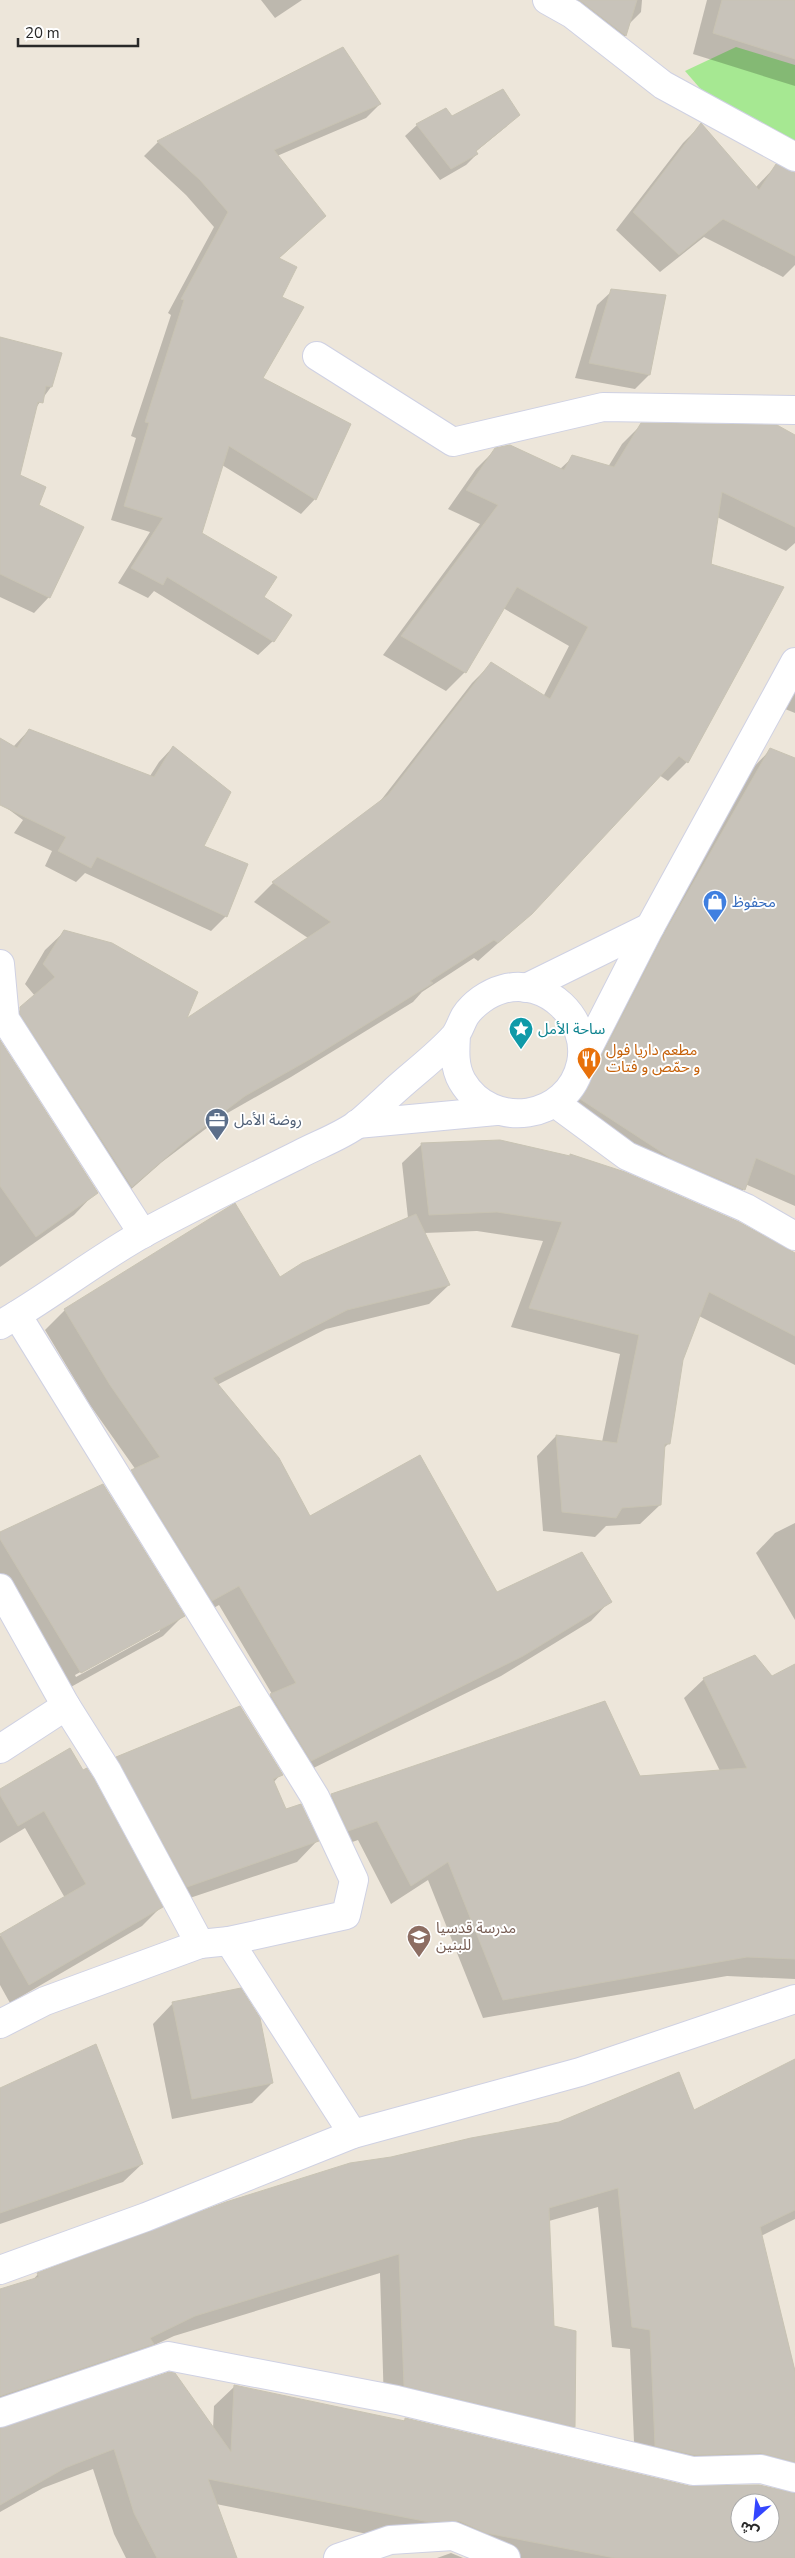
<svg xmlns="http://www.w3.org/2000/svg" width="795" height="2558" font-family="'Nunito Sans','Noto Sans Arabic',sans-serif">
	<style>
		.green { fill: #a6e892 }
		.shadow { fill: #0003; fill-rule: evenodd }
		.building { fill: #c8c3ba; stroke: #c8c3b3; fill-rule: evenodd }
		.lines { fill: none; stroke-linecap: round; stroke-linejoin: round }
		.minor-casing { stroke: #cfd1e3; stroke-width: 30 }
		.minor { stroke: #fff; stroke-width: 28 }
		.labels { text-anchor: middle; stroke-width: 4; stroke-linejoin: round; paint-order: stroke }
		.shop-label { font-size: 15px; fill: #366cbe; stroke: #fff; text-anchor: start }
		.culture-label { font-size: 15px; fill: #0d838f; stroke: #fff; text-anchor: start }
		.food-label { font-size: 15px; fill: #c56008; stroke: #fff; text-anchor: start }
		.service-label { font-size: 15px; fill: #4e5e75; stroke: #fff; text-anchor: start }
		.education-label { font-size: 15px; fill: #785e54; stroke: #fff; text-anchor: start }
	</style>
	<rect width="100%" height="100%" fill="#ede6da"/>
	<polygon class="green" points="736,47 795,65 795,142 711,101 685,71"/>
	<g class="shadow">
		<polygon points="261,0 302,0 275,18"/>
		<polygon points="537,0 642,0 641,12 629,24 625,36 608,53"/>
		<polygon points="707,0 795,0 795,86 693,54"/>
		<polygon points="342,48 380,104 366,118 277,156 325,216 278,259 280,298 261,379 315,499 301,514 222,465 201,534 263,598 273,641 258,655 154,591 148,598 118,583 150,532 111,520 136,438 131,436 171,315 168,313 214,227 186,195 144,156 158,142"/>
		<polygon points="452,118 507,126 475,152 477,154 466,165 440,180 405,136 417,125"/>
		<polygon points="701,125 756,187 776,166 795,174 795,265 783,277 704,237 660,272 616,230 683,143"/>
		<polygon points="612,291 649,375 635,389 575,378 597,305"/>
		<polygon points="0,338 51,387 35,409 18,475 38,506 49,597 34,613 0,597"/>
		<polygon points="642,424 795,436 795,543 786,551 717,517 687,762 668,781 659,775 531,914 478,961 474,958 422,992 413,1002 291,1077 224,1115 162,1162 112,1206 1,1028 35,996 25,984 45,950 65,931 185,1021 308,938 254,902 273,883 378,804 472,683 492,663 543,697 569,646 503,608 465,672 446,691 383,655 480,524 448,509 476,469 496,449 559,470 573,457 608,467 622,444"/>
		<polygon points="795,687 795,713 785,709"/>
		<polygon points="29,730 150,776 159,762 173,747 202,847 226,916 211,931 85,873 76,882 45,866 52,851 14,833 23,820 0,803 0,743 13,747"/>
		<polygon points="770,750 795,759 795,1206 745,1184 743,1190 722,1211 560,1121 749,772"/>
		<polygon points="0,1042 96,1192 74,1215 0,1267"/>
		<polygon points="422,1144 568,1158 571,1155 795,1254 795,1365 699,1316 682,1360 669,1443 663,1449 660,1505 640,1524 606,1526 595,1537 543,1531 537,1456 556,1436 602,1442 620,1354 511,1327 543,1241 477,1231 424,1233 449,1285 429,1304 326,1329 217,1385 309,1518 497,1594 610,1601 591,1621 501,1676 291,1779 251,1714 272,1694 219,1605 192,1620 113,1491 136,1470 90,1405 45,1330 65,1310 279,1278 408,1218 402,1163"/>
		<polygon points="795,1523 795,1620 756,1553 775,1533"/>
		<path d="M0,1533L183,1616L163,1636L60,1693L0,1593ZM160,1628V1631L76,1677L75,1675Z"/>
		<polygon points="795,1665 795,1979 727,1976 483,2018 428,1880 391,1904 358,1840 329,1850 312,1815 332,1795 720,1771 684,1698 704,1679 771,1677"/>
		<polygon points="117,1758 281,1774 273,1783 285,1811 317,1841 297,1862 166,1906 97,1778"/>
		<polygon points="82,1772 161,1907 142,1926 10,2003 0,1985 0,1936 65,1898 25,1828 0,1843 0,1790"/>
		<polygon points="173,2003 272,2083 252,2103 172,2119 153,2024"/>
		<polygon points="795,2061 795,2219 761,2236 795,2371 795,2490 779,2482 635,2465 630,2349 612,2347 598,2207 549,2221 553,2327 574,2426 554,2446 384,2405 380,2273 174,2336 148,2348 0,2405 0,2290 32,2281 38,2274 694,2111"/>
		<polygon points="0,2089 142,2164 123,2182 0,2224"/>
		<path d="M235,2386L403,2422L405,2419L689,2487L795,2494V2558H478L438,2541L408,2542L216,2504L236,2558H126L114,2534L93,2469L43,2488L0,2512V2439L213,2429L214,2406ZM740,2503H770V2533H740Z"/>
		<polygon points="451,2553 463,2558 437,2558"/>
	</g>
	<g class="building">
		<polygon points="579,0 637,0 626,36 582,2"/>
		<polygon points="722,0 795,0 795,59 713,33"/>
		<polygon points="343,47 381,104 274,150 326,216 279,258 297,267 282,297 304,307 263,378 351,424 316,500 229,446 202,533 277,577 264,597 292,615 274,642 167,577 163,585 131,568 163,518 124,506 149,423 145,422 184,300 181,299 228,212 200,180 157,141"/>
		<polygon points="503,89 520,115 476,151 478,154 451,169 416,124 446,108 452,116"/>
		<polygon points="701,123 759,190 776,164 795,173 795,256 723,219 679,255 633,212"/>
		<polygon points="611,289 666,295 650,375 589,363"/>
		<polygon points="0,337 62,353 52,387 46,386 43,403 38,402 20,475 46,487 39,505 84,527 50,598 0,574"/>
		<polygon points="641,423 777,425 795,435 795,527 722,492 711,564 784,587 688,763 679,756 532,914 498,943 494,940 430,981 433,983 312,1058 245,1096 183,1143 132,1187 20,1014 20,1007 55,977 43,964 64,930 112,943 198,992 187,1018 331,922 272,882 388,795 491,662 550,699 588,627 517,587 466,673 401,636 498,505 466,490 495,448 510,445 564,470 572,455 614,467"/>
		<polygon points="29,729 154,777 173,746 231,792 204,846 248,864 227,917 97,857 91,868 58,851 66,837 0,805 0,738 17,748"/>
		<polygon points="770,748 795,758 795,1175 756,1158 745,1190 672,1159 580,1099 588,1088 596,1067 664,934"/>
		<polygon points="0,1040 98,1193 36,1237 0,1186"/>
		<polygon points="500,1140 570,1156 570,1154 625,1172 739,1222 795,1253 795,1336 709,1292 683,1360 670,1444 665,1444 661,1505 622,1508 616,1518 562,1512 556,1435 617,1443 639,1335 529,1308 562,1222 497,1212 429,1215 421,1143"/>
		<polygon points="235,1203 280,1277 302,1263 416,1214 450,1285 347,1310 213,1378 279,1458 310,1516 420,1455 497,1592 582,1552 612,1602 523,1656 311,1761 270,1694 296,1683 239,1586 212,1601 131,1470 160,1457 110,1385 64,1309"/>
		<polygon points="103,1484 185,1616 81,1673 0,1539 0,1532"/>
		<polygon points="755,1655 772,1676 795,1664 795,1959 747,1957 503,2000 448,1862 411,1886 377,1821 348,1831 331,1794 605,1701 640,1776 747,1768 703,1678"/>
		<polygon points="240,1706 283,1775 273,1779 286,1809 301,1804 319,1841 187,1887 116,1757"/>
		<polygon points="70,1748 83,1770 87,1768 94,1779 163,1907 29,1985 0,1934 86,1884 44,1811 18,1826 0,1795 0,1789"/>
		<polygon points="241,1988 260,2018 273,2083 192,2099 172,2002"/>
		<polygon points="96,2044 143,2164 0,2213 0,2088"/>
		<polygon points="795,2059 795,2210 760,2227 795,2371 795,2462 761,2453 695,2455 655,2446 650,2330 632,2327 618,2188 549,2208 554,2326 576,2331 575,2427 404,2386 399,2254 195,2316 150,2338 154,2344 0,2396 0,2289 39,2277 37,2273 226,2202 350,2163 391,2157 471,2138 559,2122 679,2072 694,2110"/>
		<path d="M169,2372L175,2373L231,2452L234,2385L405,2421V2418L689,2486L759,2485L795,2493V2558H615L486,2533L459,2521L429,2522L208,2479L237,2558H157L134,2513L114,2449L65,2468L0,2505V2428ZM740,2503H770V2533H740Z"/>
	</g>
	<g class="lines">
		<defs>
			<g id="minor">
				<polyline points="547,0 572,14 663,85 795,157"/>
				<polyline points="317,356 453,442 603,407 795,410"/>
				<polyline points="0,964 5,1019 143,1234"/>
				<polyline points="526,988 650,927"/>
				<polyline points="582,1060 650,927 795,662"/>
				<polyline points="555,1103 627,1156 746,1208 795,1236"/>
				<polyline points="357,1124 496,1111"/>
				<polyline points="17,1315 315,1797 354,1880 346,1915 229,1941 200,1944"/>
				<path d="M0,1325C49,1297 94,1261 144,1233C195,1205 248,1180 300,1154C319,1144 342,1136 359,1123C370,1114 380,1104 391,1094C411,1075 435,1058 454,1037C459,1031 461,1023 465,1016C473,1004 488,993 503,989C546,977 590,1019 581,1063C569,1120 492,1132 462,1081C454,1067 455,1051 456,1035"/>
				<polyline points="0,1588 66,1706 107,1771 200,1944 45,2001 0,2024"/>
				<polyline points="0,1749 66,1706"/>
				<polyline points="229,1941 353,2134"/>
				<polyline points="0,2270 146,2217 353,2134 580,2072 795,1999"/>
				<polyline points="0,2413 168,2356 397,2400 693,2471 761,2469 795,2478"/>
				<polyline points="338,2558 390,2540 453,2536 506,2558"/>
			</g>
		</defs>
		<use href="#minor" class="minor-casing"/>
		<use href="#minor" class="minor"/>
	</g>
	<defs>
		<symbol id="shop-pin" viewBox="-11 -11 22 30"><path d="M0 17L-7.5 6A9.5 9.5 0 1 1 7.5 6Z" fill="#3f7fe0" stroke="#fff"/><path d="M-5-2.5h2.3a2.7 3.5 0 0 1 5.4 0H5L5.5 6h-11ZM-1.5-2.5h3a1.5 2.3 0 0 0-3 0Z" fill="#fff"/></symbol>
		<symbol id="sight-pin" viewBox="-11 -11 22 30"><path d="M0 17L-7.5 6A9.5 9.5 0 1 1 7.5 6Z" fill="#0f9aa8" stroke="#fff"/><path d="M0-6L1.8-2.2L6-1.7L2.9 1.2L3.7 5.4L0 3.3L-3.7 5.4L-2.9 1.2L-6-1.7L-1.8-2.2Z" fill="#fff"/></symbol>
		<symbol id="restaurant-pin" viewBox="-11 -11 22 30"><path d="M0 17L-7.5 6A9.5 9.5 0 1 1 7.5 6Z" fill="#e8710a" stroke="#fff"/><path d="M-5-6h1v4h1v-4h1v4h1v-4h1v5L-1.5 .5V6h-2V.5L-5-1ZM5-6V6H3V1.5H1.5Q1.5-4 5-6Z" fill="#fff"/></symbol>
		<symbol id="office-pin" viewBox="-11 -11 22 30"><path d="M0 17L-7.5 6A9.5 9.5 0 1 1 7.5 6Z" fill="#5c6f8a" stroke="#fff"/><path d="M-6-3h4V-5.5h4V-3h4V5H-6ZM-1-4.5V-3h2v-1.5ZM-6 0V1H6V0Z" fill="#fff"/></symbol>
		<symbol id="school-pin" viewBox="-11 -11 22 30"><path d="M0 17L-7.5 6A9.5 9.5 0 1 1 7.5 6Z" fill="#8d6e63" stroke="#fff"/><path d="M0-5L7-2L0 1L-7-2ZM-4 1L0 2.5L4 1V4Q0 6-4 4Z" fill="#fff"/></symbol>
	</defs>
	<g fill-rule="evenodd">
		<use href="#shop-pin" x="701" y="888" width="28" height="38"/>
		<use href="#sight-pin" x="507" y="1015" width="28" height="38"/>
		<use href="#restaurant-pin" x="575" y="1045" width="28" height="38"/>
		<use href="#office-pin" x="203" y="1106" width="28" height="38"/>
		<use href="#school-pin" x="405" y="1923" width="28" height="38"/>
	</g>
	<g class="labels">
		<g class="shop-label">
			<text x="732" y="907">محفوظ</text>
		</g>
		<g class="culture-label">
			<text x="538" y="1034">ساحة الأمل</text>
		</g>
		<g class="food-label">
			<text x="606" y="1055">مطعم داريا فول<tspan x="606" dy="17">و حمّص و فتات</tspan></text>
		</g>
		<g class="service-label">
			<text x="234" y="1125">روضة الأمل</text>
		</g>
		<g class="education-label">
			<text x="436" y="1933">مدرسة قدسيا<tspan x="436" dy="17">للبنين</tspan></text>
		</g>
	</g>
	<g transform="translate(755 2518) rotate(207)"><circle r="24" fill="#ffffff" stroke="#a9a9a9"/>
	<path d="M0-4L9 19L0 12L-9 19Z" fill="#3446ff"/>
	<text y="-8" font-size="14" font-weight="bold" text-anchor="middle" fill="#292929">ش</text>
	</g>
	<path d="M18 38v8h120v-8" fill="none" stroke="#292929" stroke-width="2.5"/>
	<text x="25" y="38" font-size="15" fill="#292929" stroke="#ffffff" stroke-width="4" paint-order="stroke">20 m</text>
</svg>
